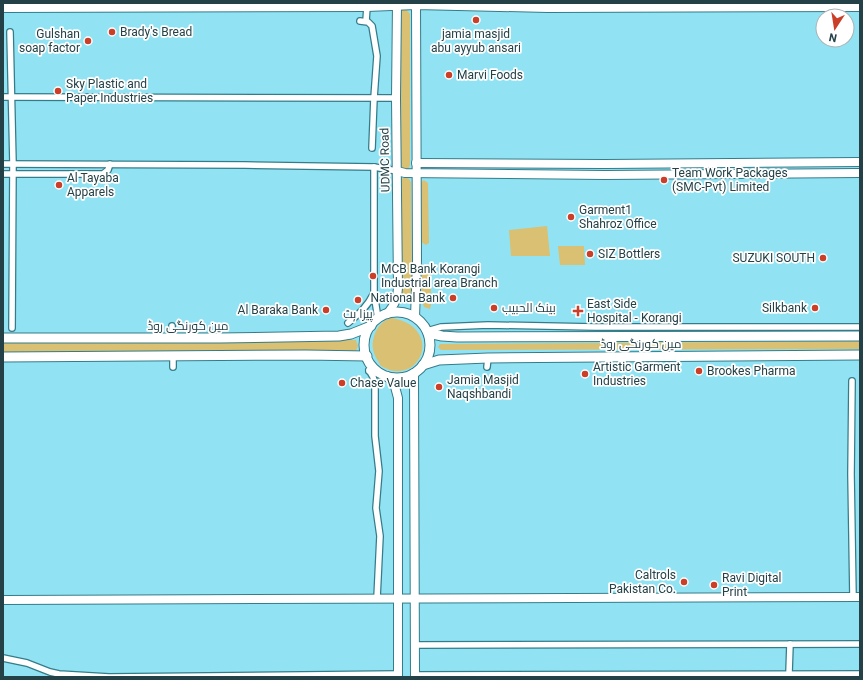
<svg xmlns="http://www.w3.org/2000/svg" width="863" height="680" font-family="Roboto,Cairo,sans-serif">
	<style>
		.built { fill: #91e3f3; fill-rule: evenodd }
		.green { fill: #d9c072 }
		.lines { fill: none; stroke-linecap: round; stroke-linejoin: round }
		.street-casing { stroke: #347c8a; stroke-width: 8 }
		.secondary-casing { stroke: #347c8a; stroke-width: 10 }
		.primary-casing { stroke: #347c8a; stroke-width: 11 }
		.street { stroke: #fff; stroke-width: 5.5 }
		.secondary { stroke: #fff; stroke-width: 8 }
		.primary { stroke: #fff; stroke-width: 9 }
		.poi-dot { fill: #cb3f28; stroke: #fff; stroke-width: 1.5 }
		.labels { text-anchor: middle; stroke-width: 3.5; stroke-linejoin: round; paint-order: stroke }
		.poi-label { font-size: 12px; fill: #234147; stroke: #fff; text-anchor: start }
		.street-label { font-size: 12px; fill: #234147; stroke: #fff }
	</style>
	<rect width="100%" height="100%" fill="#a6eefd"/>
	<path class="built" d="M3,3H860V677H3ZM823,16H847V40H823Z"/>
	<g class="green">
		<polygon points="406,9 410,14 410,165 408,170 401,168 400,165 399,12 402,10"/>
		<polygon points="405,177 409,179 411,182 412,291 409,296 405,297 401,295 400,180"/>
		<polygon points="424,180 428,183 429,243 426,245 421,242 420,183"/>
		<polygon points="547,226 550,256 511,256 509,230"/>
		<polygon points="558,246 584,246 585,265 560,265"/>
		<polygon points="428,265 431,268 431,305 430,309 424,307 421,298 422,267 423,266"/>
		<path d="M392,318C398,319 404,321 409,324C439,343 414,386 381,366C378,361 374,355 373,349C371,337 379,320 392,318Z"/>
		<polygon points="356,340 358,346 356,351 3,352 3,341 205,343"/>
		<polygon points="860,341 860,349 441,350 438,347 440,344"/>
	</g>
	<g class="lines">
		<defs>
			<g id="street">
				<polyline points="360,21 368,22 372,26 377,56 374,98 372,148"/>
				<polyline points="366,21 367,7"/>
				<polyline points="10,32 13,164 12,328"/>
				<polyline points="3,97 396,98"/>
				<polyline points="3,164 245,165 374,167 397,171"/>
				<polyline points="3,174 103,174 108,170 110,164"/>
				<polyline points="374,293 378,319"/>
				<path d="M348,323C359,314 368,306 374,293V167"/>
				<polyline points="172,326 172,337"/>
				<polyline points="427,331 441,327 488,325 595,327 860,327"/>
				<polyline points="173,356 173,367"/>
				<polyline points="487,367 488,358"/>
				<polyline points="369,370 373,377 375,384 375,436 379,471 376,508 380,536 377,598"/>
				<polyline points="369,371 387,376"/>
				<polyline points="852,381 851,474 853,597"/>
				<polyline points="415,645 860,644"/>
				<polyline points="3,658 27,663 50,672 59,674 109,677 398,674"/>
				<polyline points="789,673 790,644"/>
				<polyline points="415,675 860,674"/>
			</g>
			<g id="secondary">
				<polyline points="3,8 367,7 416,5 548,8 860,7"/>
				<polyline points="416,163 605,164 860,162"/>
				<polyline points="397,171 405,173 605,175 860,173"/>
				<path d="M387,314C395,304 397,300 398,288L396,98L397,3"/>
				<polyline points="415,317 417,261 416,3"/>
				<polyline points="414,373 415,677"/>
				<polyline points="387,376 394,383 398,398 398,677"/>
				<polyline points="3,600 860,597"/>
			</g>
			<g id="primary">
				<circle cx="397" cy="345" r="33"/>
				<polyline points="428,333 442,336 457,337 860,336"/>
				<polyline points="3,338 220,338 339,336 351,334 371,326"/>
				<polyline points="3,357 306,355 367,356"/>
				<polyline points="423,365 439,360 488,358 860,355"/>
			</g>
		</defs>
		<use href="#street" class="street-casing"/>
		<use href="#secondary" class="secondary-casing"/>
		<use href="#primary" class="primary-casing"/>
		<use href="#street" class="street"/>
		<use href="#secondary" class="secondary"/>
		<use href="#primary" class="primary"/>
	</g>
	<g class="poi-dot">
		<circle cx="476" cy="20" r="4"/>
		<circle cx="112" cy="32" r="4"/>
		<circle cx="88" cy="41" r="4"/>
		<circle cx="449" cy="75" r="4"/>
		<circle cx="58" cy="91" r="4"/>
		<circle cx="664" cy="180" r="4"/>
		<circle cx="59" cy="185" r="4"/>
		<circle cx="571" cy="217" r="4"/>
		<circle cx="590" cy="254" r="4"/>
		<circle cx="823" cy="258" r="4"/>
		<circle cx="373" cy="276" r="4"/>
		<circle cx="453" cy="298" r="4"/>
		<circle cx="358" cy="300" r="4"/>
		<circle cx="494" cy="308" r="4"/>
		<circle cx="815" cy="308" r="4"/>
		<circle cx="326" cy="310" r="4"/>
		<path d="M576 305h4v4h4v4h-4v4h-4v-4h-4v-4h4z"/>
		<circle cx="699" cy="371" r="4"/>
		<circle cx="585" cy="374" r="4"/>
		<circle cx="342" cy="383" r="4"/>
		<circle cx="439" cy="387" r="4"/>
		<circle cx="684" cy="582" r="4"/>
		<circle cx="714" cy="585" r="4"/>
	</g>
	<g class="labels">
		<g class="poi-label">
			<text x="120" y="36">Brady's Bread</text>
			<text x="80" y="38" text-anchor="end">Gulshan<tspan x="80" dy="14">soap factor</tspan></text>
			<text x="476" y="38" text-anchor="middle">jamia masjid<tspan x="476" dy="14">abu ayyub ansari</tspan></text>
			<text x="457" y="79">Marvi Foods</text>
			<text x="66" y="88">Sky Plastic and<tspan x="66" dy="14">Paper Industries</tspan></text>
			<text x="672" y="177">Team Work Packages<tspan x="672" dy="14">(SMC-Pvt) Limited</tspan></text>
			<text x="67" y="182">Al Tayaba<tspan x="67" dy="14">Apparels</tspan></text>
			<text x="579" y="214">Garment1<tspan x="579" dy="14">Shahroz Office</tspan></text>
			<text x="598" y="258">SIZ Bottlers</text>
			<text x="815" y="262" text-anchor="end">SUZUKI SOUTH</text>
			<text x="381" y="273">MCB Bank Korangi<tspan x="381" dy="14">Industrial area Branch</tspan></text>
			<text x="445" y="302" text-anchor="end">National Bank</text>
			<text x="587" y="308">East Side<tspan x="587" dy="14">Hospital - Korangi</tspan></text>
			<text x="502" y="312">بينک الحبيب</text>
			<text x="807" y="312" text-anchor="end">Silkbank</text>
			<text x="318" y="314" text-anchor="end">Al Baraka Bank</text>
			<text x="358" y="318" text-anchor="middle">پیزا ہٹ</text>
			<text x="593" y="371">Artistic Garment<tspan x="593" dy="14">Industries</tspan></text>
			<text x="707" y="375">Brookes Pharma</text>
			<text x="447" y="384">Jamia Masjid<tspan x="447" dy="14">Naqshbandi</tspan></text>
			<text x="350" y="387">Chase Value</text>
			<text x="676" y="579" text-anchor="end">Caltrols<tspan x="676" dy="14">Pakistan Co.</tspan></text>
			<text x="722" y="582">Ravi Digital<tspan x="722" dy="14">Print</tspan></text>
		</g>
		<g class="street-label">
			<text transform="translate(385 160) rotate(-91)" y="4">UDMC Road</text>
			<text x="188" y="330">مین کورنگی روڈ</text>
			<text x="641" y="348">مین کورنگی روڈ</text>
		</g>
	</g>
	<rect width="863" height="680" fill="none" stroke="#234147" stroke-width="8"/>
	<g transform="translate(835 28) rotate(192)"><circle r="19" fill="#ffffff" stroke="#a7b3b5"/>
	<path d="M0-3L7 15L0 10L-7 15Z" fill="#cb3f28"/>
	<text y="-6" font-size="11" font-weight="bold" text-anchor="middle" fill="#234147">N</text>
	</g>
</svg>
